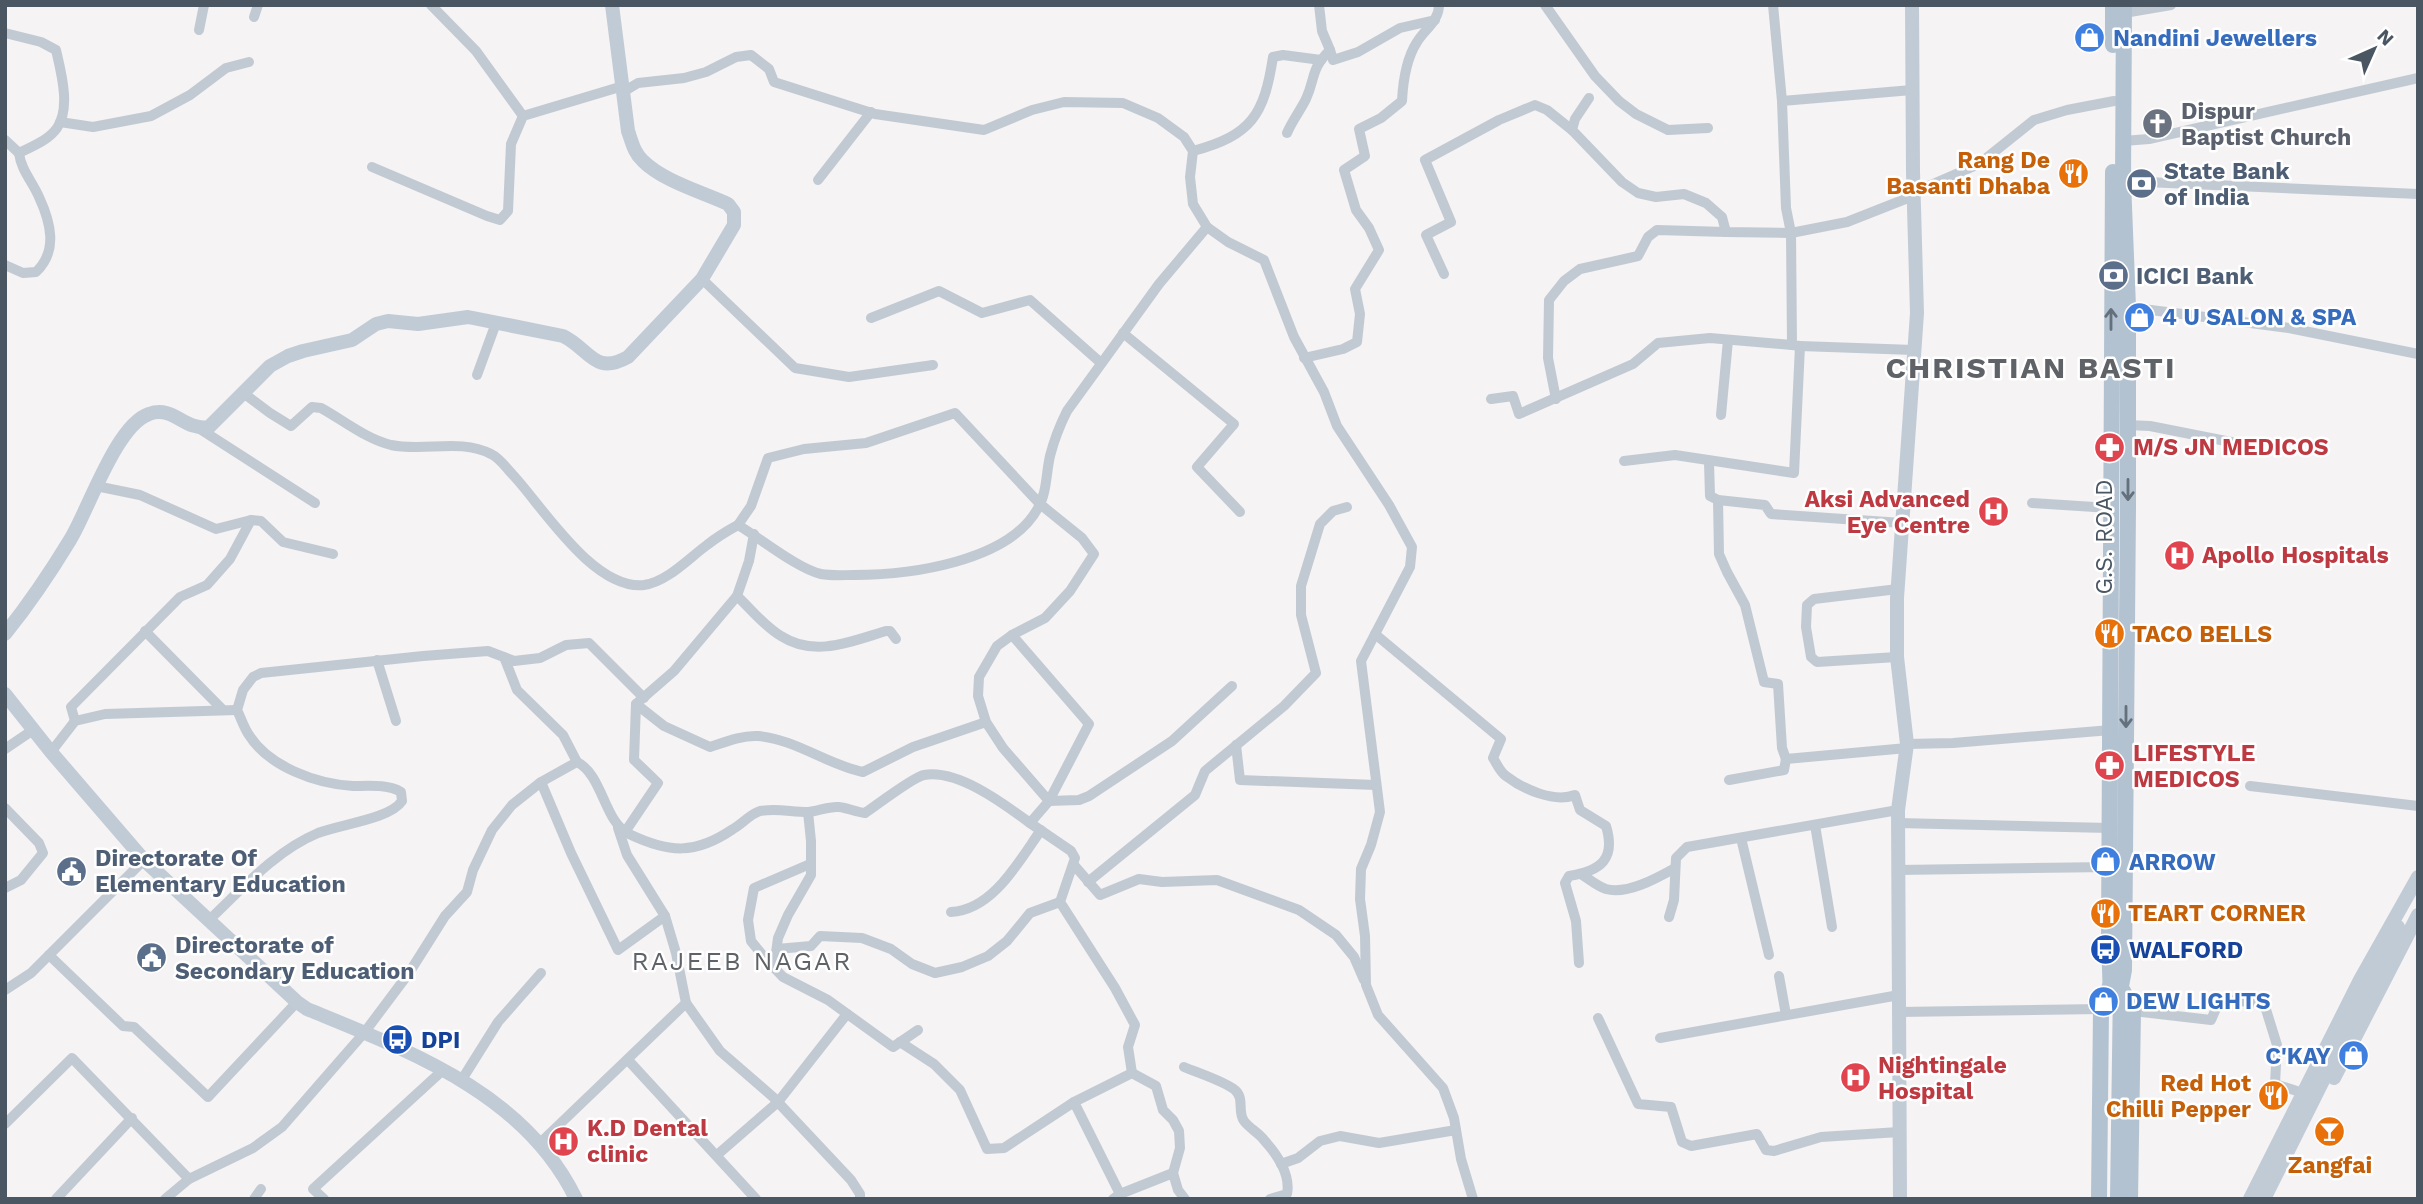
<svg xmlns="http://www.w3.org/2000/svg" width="2423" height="1204" font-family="'Work Sans',sans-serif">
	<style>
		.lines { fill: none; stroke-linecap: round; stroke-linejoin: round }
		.street { stroke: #c1cad2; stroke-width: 10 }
		.secondary { stroke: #c1cbd6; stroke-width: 14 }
		.primary { stroke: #b3c2d1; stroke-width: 16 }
		.oneway { stroke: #64717d }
		.labels { text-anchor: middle; stroke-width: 5; stroke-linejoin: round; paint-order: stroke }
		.shop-label { font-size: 23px; font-weight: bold; fill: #366cbe; stroke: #fff; text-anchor: start }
		.worship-label { font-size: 23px; font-weight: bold; fill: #5b616d; stroke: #fff; text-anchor: start }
		.food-label { font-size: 23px; font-weight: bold; fill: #c56008; stroke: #fff; text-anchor: end }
		.service-label { font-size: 23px; font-weight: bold; fill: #4e5e75; stroke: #fff; text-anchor: start }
		.health-label { font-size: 23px; font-weight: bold; fill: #be3a42; stroke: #fff; text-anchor: start }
		.street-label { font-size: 23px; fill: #4a5661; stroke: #fff }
		.transit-label { font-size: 23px; font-weight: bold; fill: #164399; stroke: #fff; text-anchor: start }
		.quarter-label { font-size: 26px; letter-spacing: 2px; fill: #5f6368; stroke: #fff }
		.district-label { font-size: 30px; font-weight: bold; letter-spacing: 2px; fill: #5f6368; stroke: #fff }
	</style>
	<rect width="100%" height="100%" fill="#f5f3f3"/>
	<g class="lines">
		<g class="street">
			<polyline points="431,5 476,51 523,116"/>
			<polyline points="1545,5 1595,76 1619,101 1636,114 1668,130 1708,128"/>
			<polyline points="1773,5 1782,101"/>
			<polyline points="2124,13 2171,5"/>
			<polyline points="254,17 258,5"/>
			<polyline points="199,30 204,5"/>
			<path d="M5,33L41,42L56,50C61,72 71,108 57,128C49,140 31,147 19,153C21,170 32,181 39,197C51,223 58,251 36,272L23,273L5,265"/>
			<polyline points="1330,50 1333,60 1358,52 1400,28 1435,20"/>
			<polyline points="623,92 638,83 684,78 706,72 736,57 751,55 769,69 774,82 875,114 984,130 1032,110 1064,102 1123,103 1158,118 1184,137 1193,151 1190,177 1193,204 1207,227 1228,242 1264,260 1294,337 1324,392 1337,426 1389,505 1412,547 1410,567 1361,661 1380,812 1371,845 1361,869 1360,899 1365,936 1366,985 1378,1015 1443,1088 1454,1118 1461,1159 1473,1199"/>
			<polyline points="1589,98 1575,119 1572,130 1622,182 1638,193 1656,197 1684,194 1706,203 1722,217 1726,232 1791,233 1847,222 1913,196 1926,187 1979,164 2034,120 2067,110 2114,101"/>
			<polyline points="60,122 93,127 151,116 190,95 226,68 249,62"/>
			<path d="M1287,133C1292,121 1300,111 1306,99C1316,77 1310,70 1330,50L1322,31L1319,5"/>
			<polyline points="5,140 19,153"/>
			<polyline points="2123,141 2149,139 2418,78"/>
			<path d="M1193,151C1252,135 1264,115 1273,57L1283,55L1321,60"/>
			<polyline points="372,167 487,216 500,220 508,211 511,144 523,116 623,86"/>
			<polyline points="818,180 871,112"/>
			<polyline points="2123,181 2418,194"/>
			<polyline points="1444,274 1426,235 1451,222 1425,160 1499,120 1535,105 1547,110 1572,130"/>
			<polyline points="702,279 795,368 849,377 933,365"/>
			<polyline points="2128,307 2289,328 2418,354"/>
			<polyline points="871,318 939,291 982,313 1030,300 1101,363"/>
			<polyline points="1123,333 1234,424 1197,467 1240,512"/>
			<polyline points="1800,346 1914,350"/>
			<path d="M1304,358L1343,349L1357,342L1360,314L1355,289L1379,250L1369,228L1356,210L1344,170L1365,156L1359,129L1381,118L1402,101C1403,81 1406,59 1417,42C1425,29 1439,21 1439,5"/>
			<polyline points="477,375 496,323"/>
			<path d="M242,392L270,413L291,426L312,407L321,408C343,420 366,439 391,445C424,452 460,438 491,454C500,458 507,469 514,476C544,509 594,590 644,585C667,582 689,558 707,545C717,537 727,531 738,525C760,538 798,569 821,574C832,576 843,575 854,575C909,575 1009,562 1038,508C1047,493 1046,473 1050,456C1054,440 1060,425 1067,411L1159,284L1207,227"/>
			<polyline points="1491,399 1513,396 1519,414 1633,364 1658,343 1710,338 1792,345"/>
			<polyline points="1556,399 1548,358 1549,300 1564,281 1580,269 1638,256 1648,237 1657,230 1726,232"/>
			<polyline points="1721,415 1728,340"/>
			<polyline points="2127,425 2150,426 2236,443"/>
			<polyline points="200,429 315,503"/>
			<polyline points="1624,461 1675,455 1794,473 1800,346 1792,345 1791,233 1786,208 1782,101 1912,90"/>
			<polyline points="1709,462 1710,496 1718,500 1719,554 1727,572 1745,605 1764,682 1778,684 1782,748 1786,759 1907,748"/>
			<polyline points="96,486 140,495 216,529 251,520 261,521 283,542 333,554"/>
			<polyline points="1718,500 1765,505 1771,514 1902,523"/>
			<polyline points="2032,503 2110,508"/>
			<path d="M737,596C751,609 764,626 781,636C815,658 852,641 886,631H890L896,639"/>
			<polyline points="145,631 223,710"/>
			<path d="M1375,634L1501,739L1493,758C1497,764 1500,772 1506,776C1523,789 1554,803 1575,795L1580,810L1606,826C1616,859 1601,871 1569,876L1565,883L1576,921L1579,963"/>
			<polyline points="1012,635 1089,724 1049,801 1079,800 1089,796 1172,741 1232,686"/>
			<polyline points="504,657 517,690 563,735 577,762"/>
			<polyline points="1897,657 1817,662 1811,657 1806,627 1807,605 1814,599 1898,589"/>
			<polyline points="377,660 396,721"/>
			<path d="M636,704L664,726L710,747C725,742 742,735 758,736C795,739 828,765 863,772L913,747L986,722"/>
			<polyline points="75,721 71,707 180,597 207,585 230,559 251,520"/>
			<polyline points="1907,744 1953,743 2111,730"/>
			<polyline points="1236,745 1240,780 1376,785"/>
			<polyline points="5,749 33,730"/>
			<polyline points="51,752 75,721 105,714 237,710"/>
			<polyline points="1729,780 1784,770 1786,759"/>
			<polyline points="541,782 571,853 618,950 665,916"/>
			<polyline points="2250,786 2418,806"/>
			<polyline points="5,808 39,843 43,853 21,880 5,888"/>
			<polyline points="1030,823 1071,851 1075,858 1060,902 1115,988 1135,1025 1128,1047 1132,1073 1074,1102 1120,1194 1113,1199"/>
			<polyline points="1898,823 2110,828"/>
			<polyline points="1815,825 1832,927"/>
			<polyline points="625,832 658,783 634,760 636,704 674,671 737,596 749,561 754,534"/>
			<polyline points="1741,838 1769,955"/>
			<polyline points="810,864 754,888 748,920 751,941 764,957 783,977 828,1000 893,1047 918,1030"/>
			<polyline points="1074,865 1100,895 1139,879 1162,882 1217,880 1299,910 1336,935 1354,957 1364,980"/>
			<polyline points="1898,870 2109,867"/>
			<path d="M1581,874C1589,879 1597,886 1606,889C1627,895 1657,878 1675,868"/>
			<polyline points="1088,882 1195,795 1205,771 1284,706 1316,673 1301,615 1301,586 1320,524 1333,511 1347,507"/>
			<path d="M951,912C993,910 1019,861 1041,830"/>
			<polyline points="1669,917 1674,900 1676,858 1687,847 1898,810"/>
			<path d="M209,920C242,889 275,851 318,833C341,824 390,819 402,801L401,792C388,784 368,786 353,786C317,784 269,767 249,735C244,728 241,718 237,710L243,690L253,677L261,673L423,656L488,651L514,661L540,658L566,645L589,643L644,698"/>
			<polyline points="777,949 811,946 820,936 862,938 891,949 912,964 935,973 962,967 988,956 1007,941 1030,913 1060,902"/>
			<polyline points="49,955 123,1026 134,1027 208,1097 297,1002"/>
			<polyline points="774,968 778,938 788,915 811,875 811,841 808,812"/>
			<polyline points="1779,976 1786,1015"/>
			<polyline points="5,990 31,973 144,860"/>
			<polyline points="686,1003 720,1051 773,1097 851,1180 860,1194 860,1199"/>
			<polyline points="2133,1011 2211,1020 2218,1004 2226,1000 2264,1003 2277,1045 2275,1084 2303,1093"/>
			<polyline points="1899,1012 2101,1009"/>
			<polyline points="1598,1018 1638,1104 1671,1107 1682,1142 1691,1146 1757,1134 1766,1150 1774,1151 1821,1137 1899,1132"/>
			<polyline points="1660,1038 1899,995"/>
			<polyline points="900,1042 934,1064 960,1090 987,1149 1004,1148 1074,1102"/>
			<polyline points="628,1060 756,1199"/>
			<path d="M1184,1067C1198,1073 1224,1081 1235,1090C1245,1099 1237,1111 1244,1121C1249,1128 1259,1133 1264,1140C1277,1154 1291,1175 1287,1194L1270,1199"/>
			<polyline points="1132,1073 1156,1086 1163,1110 1173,1120 1179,1131 1180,1148 1173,1173"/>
			<polyline points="461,1081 498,1022 541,973"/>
			<polyline points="5,1124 72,1058 189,1179"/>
			<polyline points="540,1143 686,1003 676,953 665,916 627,855 618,828"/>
			<polyline points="717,1155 778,1102 847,1014"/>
			<polyline points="1281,1164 1298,1158 1320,1141 1340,1136 1379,1143 1456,1130"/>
			<polyline points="1120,1194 1173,1173 1178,1190 1185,1199"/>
			<polyline points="56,1199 132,1118"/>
			<path d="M165,1199L189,1179L253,1148L282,1127L364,1033L409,973L445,916L467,892L473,870L492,830L512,805L541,782L577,762C603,775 604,822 629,834C669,853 695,855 733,829C742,824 750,814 760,811C777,808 791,812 808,812C818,811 829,806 839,807C848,808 856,812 865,813C877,805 913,777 924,775C958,769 1004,804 1030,823L1049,801L1003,748L986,722L978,696L979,677L997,646L1012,635L1045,618L1070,591L1094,554L1082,538L1040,504L955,413L866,443L804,449L768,458L751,506L738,525"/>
			<polyline points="254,1199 261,1189"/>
			<polyline points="324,1199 313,1189 443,1070"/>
		</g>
		<g class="secondary">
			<path d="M5,634C29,604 50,573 70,540C88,511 116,425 149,414C174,405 184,431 209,427L270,366L288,356L303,351L352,340L376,324L388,321L418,324L468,317L563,336C590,349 594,376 628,357L702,279L734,225V212L728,204C702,192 663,181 643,161C634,153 632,142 628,131L612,5"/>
			<path d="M5,694L51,752L144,860L297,1002L307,1009C409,1051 525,1093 576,1199"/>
			<polyline points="2334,1078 2418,915"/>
			<polyline points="1900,1199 1898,810 1907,744 1897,657 1897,598 1917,313 1913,172 1912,5"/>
			<polyline points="2250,1199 2360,980 2418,877"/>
			<polyline points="2264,1199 2395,936 2398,927"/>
		</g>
		<g class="primary">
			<polyline points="2113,5 2113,45"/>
			<polyline points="2123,991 2133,1011 2130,1199"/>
			<polyline points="2111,1000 2109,938 2113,172"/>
			<polyline points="2099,1199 2101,1009 2110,986"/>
			<polyline points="2118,1199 2121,986 2124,970 2128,507 2128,307 2123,181 2124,5"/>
		</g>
	</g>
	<defs><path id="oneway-shaft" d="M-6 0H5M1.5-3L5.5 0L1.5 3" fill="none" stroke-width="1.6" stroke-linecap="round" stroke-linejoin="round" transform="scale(1.75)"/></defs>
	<g class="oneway">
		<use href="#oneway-shaft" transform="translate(2111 319) rotate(-90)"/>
		<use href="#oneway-shaft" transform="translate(2128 490) rotate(90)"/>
		<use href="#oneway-shaft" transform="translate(2126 717) rotate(90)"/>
	</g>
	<defs>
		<symbol id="shop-disc" viewBox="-11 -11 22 22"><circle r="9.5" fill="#3f7fe0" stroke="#fff"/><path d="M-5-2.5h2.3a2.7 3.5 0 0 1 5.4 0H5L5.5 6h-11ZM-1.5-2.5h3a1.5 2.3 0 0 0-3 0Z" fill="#fff"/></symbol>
		<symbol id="church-disc" viewBox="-11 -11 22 22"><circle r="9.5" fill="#6b7280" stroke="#fff"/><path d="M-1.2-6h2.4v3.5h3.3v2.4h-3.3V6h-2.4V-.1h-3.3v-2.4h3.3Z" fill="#fff"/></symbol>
		<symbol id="restaurant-disc" viewBox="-11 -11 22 22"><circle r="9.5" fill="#e8710a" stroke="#fff"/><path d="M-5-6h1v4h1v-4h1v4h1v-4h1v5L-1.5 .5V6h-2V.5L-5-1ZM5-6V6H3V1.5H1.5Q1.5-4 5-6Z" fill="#fff"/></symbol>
		<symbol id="bank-disc" viewBox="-11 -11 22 22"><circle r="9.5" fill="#5c6f8a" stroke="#fff"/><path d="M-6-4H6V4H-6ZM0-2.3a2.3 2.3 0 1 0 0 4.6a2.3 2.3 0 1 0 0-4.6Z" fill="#fff"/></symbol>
		<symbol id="pharmacy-disc" viewBox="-11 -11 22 22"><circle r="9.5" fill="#e0444e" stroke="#fff"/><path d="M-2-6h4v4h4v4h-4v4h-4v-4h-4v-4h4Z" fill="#fff"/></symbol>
		<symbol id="hospital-disc" viewBox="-11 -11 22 22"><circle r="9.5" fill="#e0444e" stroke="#fff"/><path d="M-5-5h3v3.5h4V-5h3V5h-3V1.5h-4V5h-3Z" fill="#fff"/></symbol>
		<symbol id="civic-disc" viewBox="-11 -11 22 22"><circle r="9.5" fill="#5c6f8a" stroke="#fff"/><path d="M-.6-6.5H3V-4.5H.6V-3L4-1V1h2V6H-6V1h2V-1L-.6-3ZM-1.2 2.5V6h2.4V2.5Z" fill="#fff"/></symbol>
		<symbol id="bus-disc" viewBox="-11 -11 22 22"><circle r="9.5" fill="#1a4fb4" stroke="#fff"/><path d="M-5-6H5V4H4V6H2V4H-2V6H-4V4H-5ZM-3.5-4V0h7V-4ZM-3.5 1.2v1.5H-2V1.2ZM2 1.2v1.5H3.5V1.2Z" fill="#fff"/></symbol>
		<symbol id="bar-disc" viewBox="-11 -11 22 22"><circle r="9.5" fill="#e8710a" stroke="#fff"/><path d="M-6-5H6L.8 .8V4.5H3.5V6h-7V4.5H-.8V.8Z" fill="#fff"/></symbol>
	</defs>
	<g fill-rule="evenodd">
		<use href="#shop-disc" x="2072" y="20" width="35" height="35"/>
		<use href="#church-disc" x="2140" y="106" width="35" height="35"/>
		<use href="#restaurant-disc" x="2056" y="156" width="35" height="35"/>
		<use href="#bank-disc" x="2124" y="166" width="35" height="35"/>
		<use href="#bank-disc" x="2096" y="258" width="35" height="35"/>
		<use href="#shop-disc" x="2122" y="300" width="35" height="35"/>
		<use href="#pharmacy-disc" x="2092" y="430" width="35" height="35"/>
		<use href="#hospital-disc" x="1976" y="494" width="35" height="35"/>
		<use href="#hospital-disc" x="2162" y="538" width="35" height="35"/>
		<use href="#restaurant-disc" x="2092" y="616" width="35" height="35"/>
		<use href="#pharmacy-disc" x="2092" y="748" width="35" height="35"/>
		<use href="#shop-disc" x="2088" y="844" width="35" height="35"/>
		<use href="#civic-disc" x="54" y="854" width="35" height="35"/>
		<use href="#restaurant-disc" x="2088" y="896" width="35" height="35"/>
		<use href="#bus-disc" x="2088" y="932" width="35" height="35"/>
		<use href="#civic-disc" x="134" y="940" width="35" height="35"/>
		<use href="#shop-disc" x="2086" y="984" width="35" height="35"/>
		<use href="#bus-disc" x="380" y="1022" width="35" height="35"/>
		<use href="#shop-disc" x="2336" y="1038" width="35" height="35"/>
		<use href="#hospital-disc" x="1838" y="1060" width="35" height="35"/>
		<use href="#restaurant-disc" x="2256" y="1078" width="35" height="35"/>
		<use href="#bar-disc" x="2312" y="1114" width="35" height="35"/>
		<use href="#hospital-disc" x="546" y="1124" width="35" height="35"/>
	</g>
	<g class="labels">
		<g class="shop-label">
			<text x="2113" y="46">Nandini Jewellers</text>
			<text x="2162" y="325">4 U SALON &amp; SPA</text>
			<text x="2129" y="870">ARROW</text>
			<text x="2126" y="1009">DEW LIGHTS</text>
			<text x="2331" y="1064" text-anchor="end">C'KAY</text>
		</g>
		<g class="worship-label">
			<text x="2181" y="119">Dispur<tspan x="2181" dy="26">Baptist Church</tspan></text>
		</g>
		<g class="food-label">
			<text x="2050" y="168">Rang De<tspan x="2050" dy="26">Basanti Dhaba</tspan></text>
			<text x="2132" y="642" text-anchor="start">TACO BELLS</text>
			<text x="2128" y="921" text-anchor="start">TEART CORNER</text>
			<text x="2251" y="1091">Red Hot<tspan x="2251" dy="26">Chilli Pepper</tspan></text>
			<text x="2330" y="1173" text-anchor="middle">Zangfai</text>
		</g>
		<g class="service-label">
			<text x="2164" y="179">State Bank<tspan x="2164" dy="26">of India</tspan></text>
			<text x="2136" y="284">ICICI Bank</text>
			<text x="95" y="866">Directorate Of<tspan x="95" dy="26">Elementary Education</tspan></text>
			<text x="175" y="953">Directorate of<tspan x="175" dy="26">Secondary Education</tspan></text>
		</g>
		<g class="health-label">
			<text x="2133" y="455">M/S JN MEDICOS</text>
			<text x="1970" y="507" text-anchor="end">Aksi Advanced<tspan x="1970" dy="26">Eye Centre</tspan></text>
			<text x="2202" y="563">Apollo Hospitals</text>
			<text x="2133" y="761">LIFESTYLE<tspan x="2133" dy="26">MEDICOS</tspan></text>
			<text x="1878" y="1073">Nightingale<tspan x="1878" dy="26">Hospital</tspan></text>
			<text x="587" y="1136">K.D Dental<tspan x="587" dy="26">clinic</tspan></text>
		</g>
		<g class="street-label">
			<text transform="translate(2104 537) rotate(-90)" y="8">G.S. ROAD</text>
		</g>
		<g class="transit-label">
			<text x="2129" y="958">WALFORD</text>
			<text x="421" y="1048">DPI</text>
		</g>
		<g class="quarter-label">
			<text x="742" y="970">RAJEEB NAGAR</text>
		</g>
		<g class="district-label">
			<text x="2031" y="378">CHRISTIAN BASTI</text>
		</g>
	</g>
	<rect width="2423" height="1204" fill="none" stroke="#4a5661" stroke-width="14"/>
	<g transform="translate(2374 49) rotate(45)" stroke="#ffffff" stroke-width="5" paint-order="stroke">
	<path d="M0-5L12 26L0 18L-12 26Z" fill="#4a5661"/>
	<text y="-10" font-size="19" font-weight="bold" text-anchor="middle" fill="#4a5661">N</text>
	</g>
</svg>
